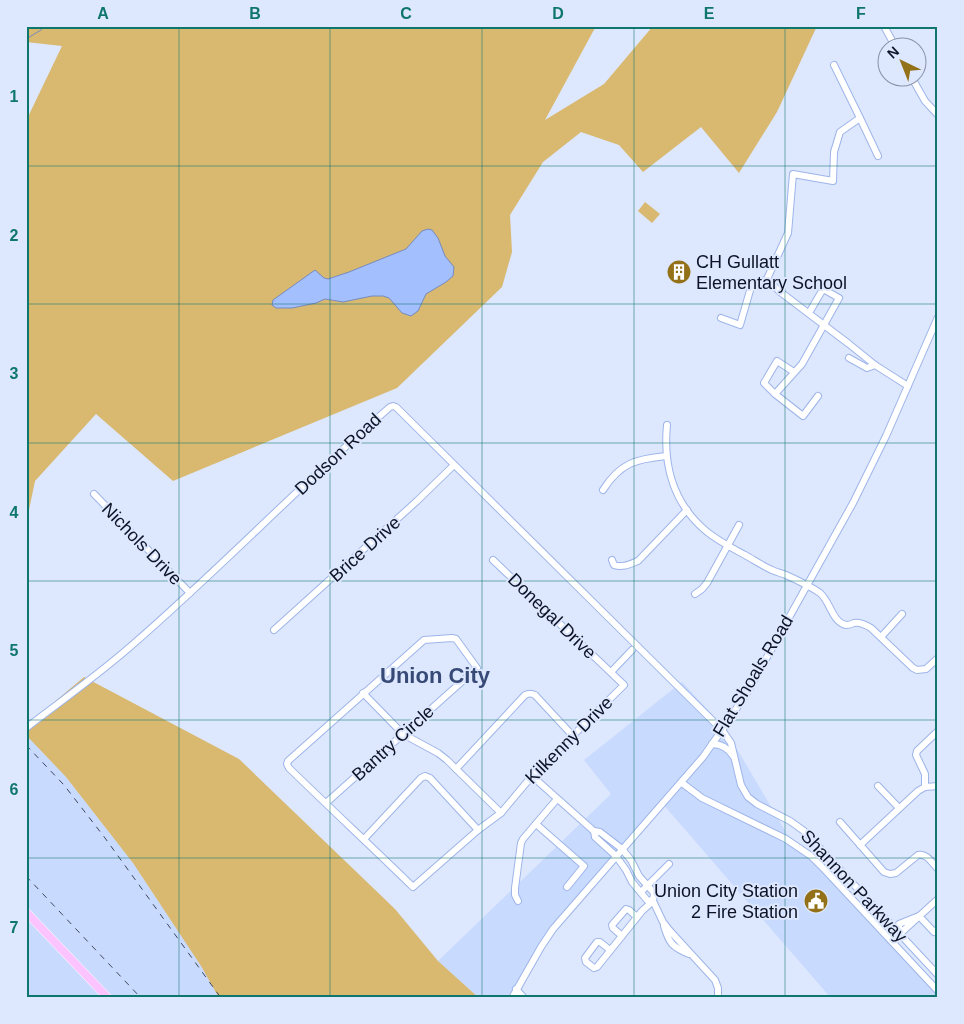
<svg xmlns="http://www.w3.org/2000/svg" width="964" height="1024" font-family="Arial,sans-serif">
	<style>
		.built { fill: #c9daff }
		.green { fill: #d9b870 }
		.water { fill: #a3bffe; stroke: #768bbd }
		.lines { fill: none; stroke-linecap: round; stroke-linejoin: round }
		.stream { stroke: #768bbd; stroke-width: 1 }
		.minor-casing { stroke: #9eb5ea; stroke-width: 8 }
		.major-casing { stroke: #fff; stroke-width: 9 }
		.minor { stroke: #fff; stroke-width: 6 }
		.major { stroke: #fcc4fe; stroke-width: 8 }
		.rail { stroke: #3f475a; stroke-width: 1; stroke-dasharray: 6 6; stroke-linecap: butt }
		.grid { fill: none; stroke: #0f766e; stroke-width: 1; stroke-opacity: 0.55 }
		.labels { text-anchor: middle; stroke-width: 4; stroke-linejoin: round; paint-order: stroke }
		.poi-label { font-size: 18px; fill: #0c1326; stroke: #dde7fd; text-anchor: start }
		.street-label { font-size: 18px; fill: #0c1326; stroke: #dde7fd }
		.district-label { font-size: 22px; font-weight: bold; fill: #374a77; stroke: #dde7fd }
		.neatline { fill: none; stroke: #0f766e; stroke-width: 2 }
		.grid-label { font-size: 16px; text-anchor: middle; font-weight: bold; fill: #0f766e }
	</style>
	<rect width="100%" height="100%" fill="#dde7fd"/>
	<g class="built">
		<polygon points="682,682 724,727 787,834 880,923 938,987 938,998 831,998 662,803 552,929 510,998 479,998 438,961 611,794 584,760"/>
		<polygon points="26,735 66,777 133,863 201,966 219,998 26,998"/>
	</g>
	<g class="green">
		<polygon points="26,26 596,26 545,120 604,84 653,26 817,26 777,112 739,173 701,127 643,172 619,145 581,132 543,162 510,215 512,252 502,287 397,388 173,481 96,414 35,481 26,524 26,121 62,46 26,42"/>
		<polygon points="645,202 660,214 652,223 638,211"/>
		<polygon points="84,677 239,759 395,909 438,961 479,998 219,998 201,966 133,863 66,777 26,735 26,726"/>
	</g>
	<polygon class="water" points="428,229 432,230 438,238 445,256 454,267 453,276 446,282 426,294 418,311 411,316 402,313 389,298 383,296 372,296 343,302 325,299 316,303 292,308 276,308 272,305 273,300 315,270 324,278 328,279 349,272 406,249 422,231"/>
	<g class="lines">
		<polyline class="stream" points="26,39 41,30 43,26"/>
		<defs>
			<g id="minor">
				<polyline points="884,26 896,48"/>
				<polyline points="834,65 860,118 840,132 834,152 833,181 793,174 788,233 767,279 779,291 849,344 875,365 908,386"/>
				<polyline points="912,78 925,101 938,115"/>
				<polyline points="860,118 878,156"/>
				<polyline points="809,313 823,289 839,298 802,364 775,394 803,416 818,396"/>
				<polyline points="721,318 740,325 751,287 767,279"/>
				<polyline points="849,358 867,368 875,365"/>
				<polyline points="775,394 764,383 777,361 794,372"/>
				<path d="M667,425C663,466 674,504 706,531C718,541 732,548 745,555C754,560 763,566 772,570C776,572 781,573 786,575C797,580 810,586 820,593C830,601 832,622 846,625C847,625 852,624 854,623C860,622 866,625 871,628L913,668L917,670L926,669L938,658"/>
				<path d="M603,490C620,463 636,459 666,456"/>
				<polyline points="94,494 190,593"/>
				<path d="M612,560L614,565C623,568 630,564 638,561L687,510"/>
				<polyline points="695,594 702,589 707,583 739,525"/>
				<polyline points="274,630 417,501 454,465"/>
				<polyline points="881,637 902,614"/>
				<polyline points="611,672 632,650"/>
				<polyline points="363,693 403,734 438,753 447,760 501,813"/>
				<path d="M26,728C61,701 98,675 131,646C220,569 301,484 390,407L393,406L396,407L722,730L731,743L741,785L748,797L757,804L790,821L804,831L938,975"/>
				<path d="M712,744C722,744 728,748 733,756"/>
				<path d="M456,769L525,695C529,693 531,693 535,695L573,736"/>
				<polyline points="532,776 596,833"/>
				<polyline points="682,783 702,798 786,839 811,856 825,870 938,991"/>
				<polyline points="878,786 899,808"/>
				<polyline points="925,787 925,774 916,755 917,751 938,731"/>
				<path d="M326,803L477,668L456,639L452,638L424,640L288,761L287,764L289,768C330,808 372,847 413,887L478,830L501,813L532,776L624,685L493,560"/>
				<path d="M840,822L884,872L890,874L896,873L918,855C927,853 932,863 938,869"/>
				<polyline points="536,824 584,866 567,887"/>
				<polygon points="594,831 600,832 622,849 631,860 639,876 654,893 653,901 647,900 632,882 626,870 616,856 595,837"/>
				<polyline points="364,839 421,778 425,776 430,778 478,830"/>
				<polyline points="860,845 918,791 925,787 938,786"/>
				<polyline points="641,892 669,864"/>
				<polyline points="518,901 515,895 515,888 521,843 523,839 557,799"/>
				<polyline points="919,916 899,924 899,929 903,931 938,899"/>
				<polyline points="919,916 934,932 938,929"/>
				<path d="M664,926C669,943 672,947 689,954"/>
				<polyline points="622,936 613,928 612,925 626,909 629,910 637,917"/>
				<polyline points="610,950 600,942 597,942 585,958 586,962 594,968 597,967 642,911 653,901 663,922 671,932 715,980 718,988 718,998"/>
				<polyline points="516,989 524,998"/>
				<polyline points="512,998 541,947 553,929 703,757 722,730 748,691 853,503 886,436 938,317"/>
			</g>
			<polyline id="major" points="26,912 108,998"/>
		</defs>
		<use href="#minor" class="minor-casing"/>
		<use href="#major" class="major-casing"/>
		<use href="#minor" class="minor"/>
		<use href="#major" class="major"/>
		<g class="rail">
			<polyline points="26,745 64,785 105,838 221,998"/>
			<polyline points="26,876 141,998"/>
		</g>
	</g>
	<path class="grid" d="M179,26V998M330,26V998M482,26V998M634,26V998M785,26V998M26,166H938M26,304H938M26,443H938M26,581H938M26,720H938M26,858H938"/>
	<defs>
		<symbol id="building-disc" viewBox="-11 -11 22 22"><circle r="9.5" fill="#937118" stroke="#dde7fd"/><path d="M-4-6H4V6H1V3H-1V6H-4ZM-2.5-4.3h1.7v1.8h-1.7ZM.8-4.3h1.7v1.8H.8ZM-2.5-1h1.7V.8h-1.7ZM.8-1h1.7V.8H.8Z" fill="#fff"/></symbol>
		<symbol id="civic-disc" viewBox="-11 -11 22 22"><circle r="9.5" fill="#937118" stroke="#dde7fd"/><path d="M-.6-6.5H3V-4.5H.6V-3L4-1V1h2V6H-6V1h2V-1L-.6-3ZM-1.2 2.5V6h2.4V2.5Z" fill="#fff"/></symbol>
	</defs>
	<g fill-rule="evenodd">
		<use href="#building-disc" x="665" y="258" width="28" height="28"/>
		<use href="#civic-disc" x="802" y="887" width="28" height="28"/>
	</g>
	<g class="labels">
		<g class="poi-label">
			<text x="696" y="268">CH Gullatt<tspan x="696" dy="21">Elementary School</tspan></text>
			<text x="798" y="897" text-anchor="end">Union City Station<tspan x="798" dy="21">2 Fire Station</tspan></text>
		</g>
		<g class="street-label">
			<text transform="translate(338 454) rotate(-43)" y="6">Dodson Road</text>
			<text transform="translate(142 544) rotate(46)" y="6">Nichols Drive</text>
			<text transform="translate(365 549) rotate(-42)" y="6">Brice Drive</text>
			<text transform="translate(552 616) rotate(44)" y="6">Donegal Drive</text>
			<text transform="translate(753 676) rotate(-59)" y="6">Flat Shoals Road</text>
			<text transform="translate(569 740) rotate(-45)" y="6">Kilkenny Drive</text>
			<text transform="translate(393 743) rotate(-42)" y="6">Bantry Circle</text>
			<text transform="translate(854 886) rotate(47)" y="6">Shannon Parkway</text>
		</g>
		<g class="district-label">
			<text x="435" y="683">Union City</text>
		</g>
	</g>
	<rect width="964" height="1024" fill="none" stroke="#dde7fd" stroke-width="55"/>
	<g transform="translate(902 62) rotate(317)"><circle r="24" fill="#dde7fd" stroke="#8992a7"/>
	<path d="M0-4L9 19L0 12L-9 19Z" fill="#937118"/>
	<text y="-8" font-size="14" font-weight="bold" text-anchor="middle" fill="#0c1326">N</text>
	</g>
	<rect x="28" y="28" width="908" height="968" class="neatline"/>
	<g class="grid-label">
		<text x="103" y="19">A</text>
		<text x="255" y="19">B</text>
		<text x="406" y="19">C</text>
		<text x="558" y="19">D</text>
		<text x="709" y="19">E</text>
		<text x="861" y="19">F</text>
		<text x="14" y="102">1</text>
		<text x="14" y="241">2</text>
		<text x="14" y="379">3</text>
		<text x="14" y="518">4</text>
		<text x="14" y="656">5</text>
		<text x="14" y="795">6</text>
		<text x="14" y="933">7</text>
	</g>
</svg>
